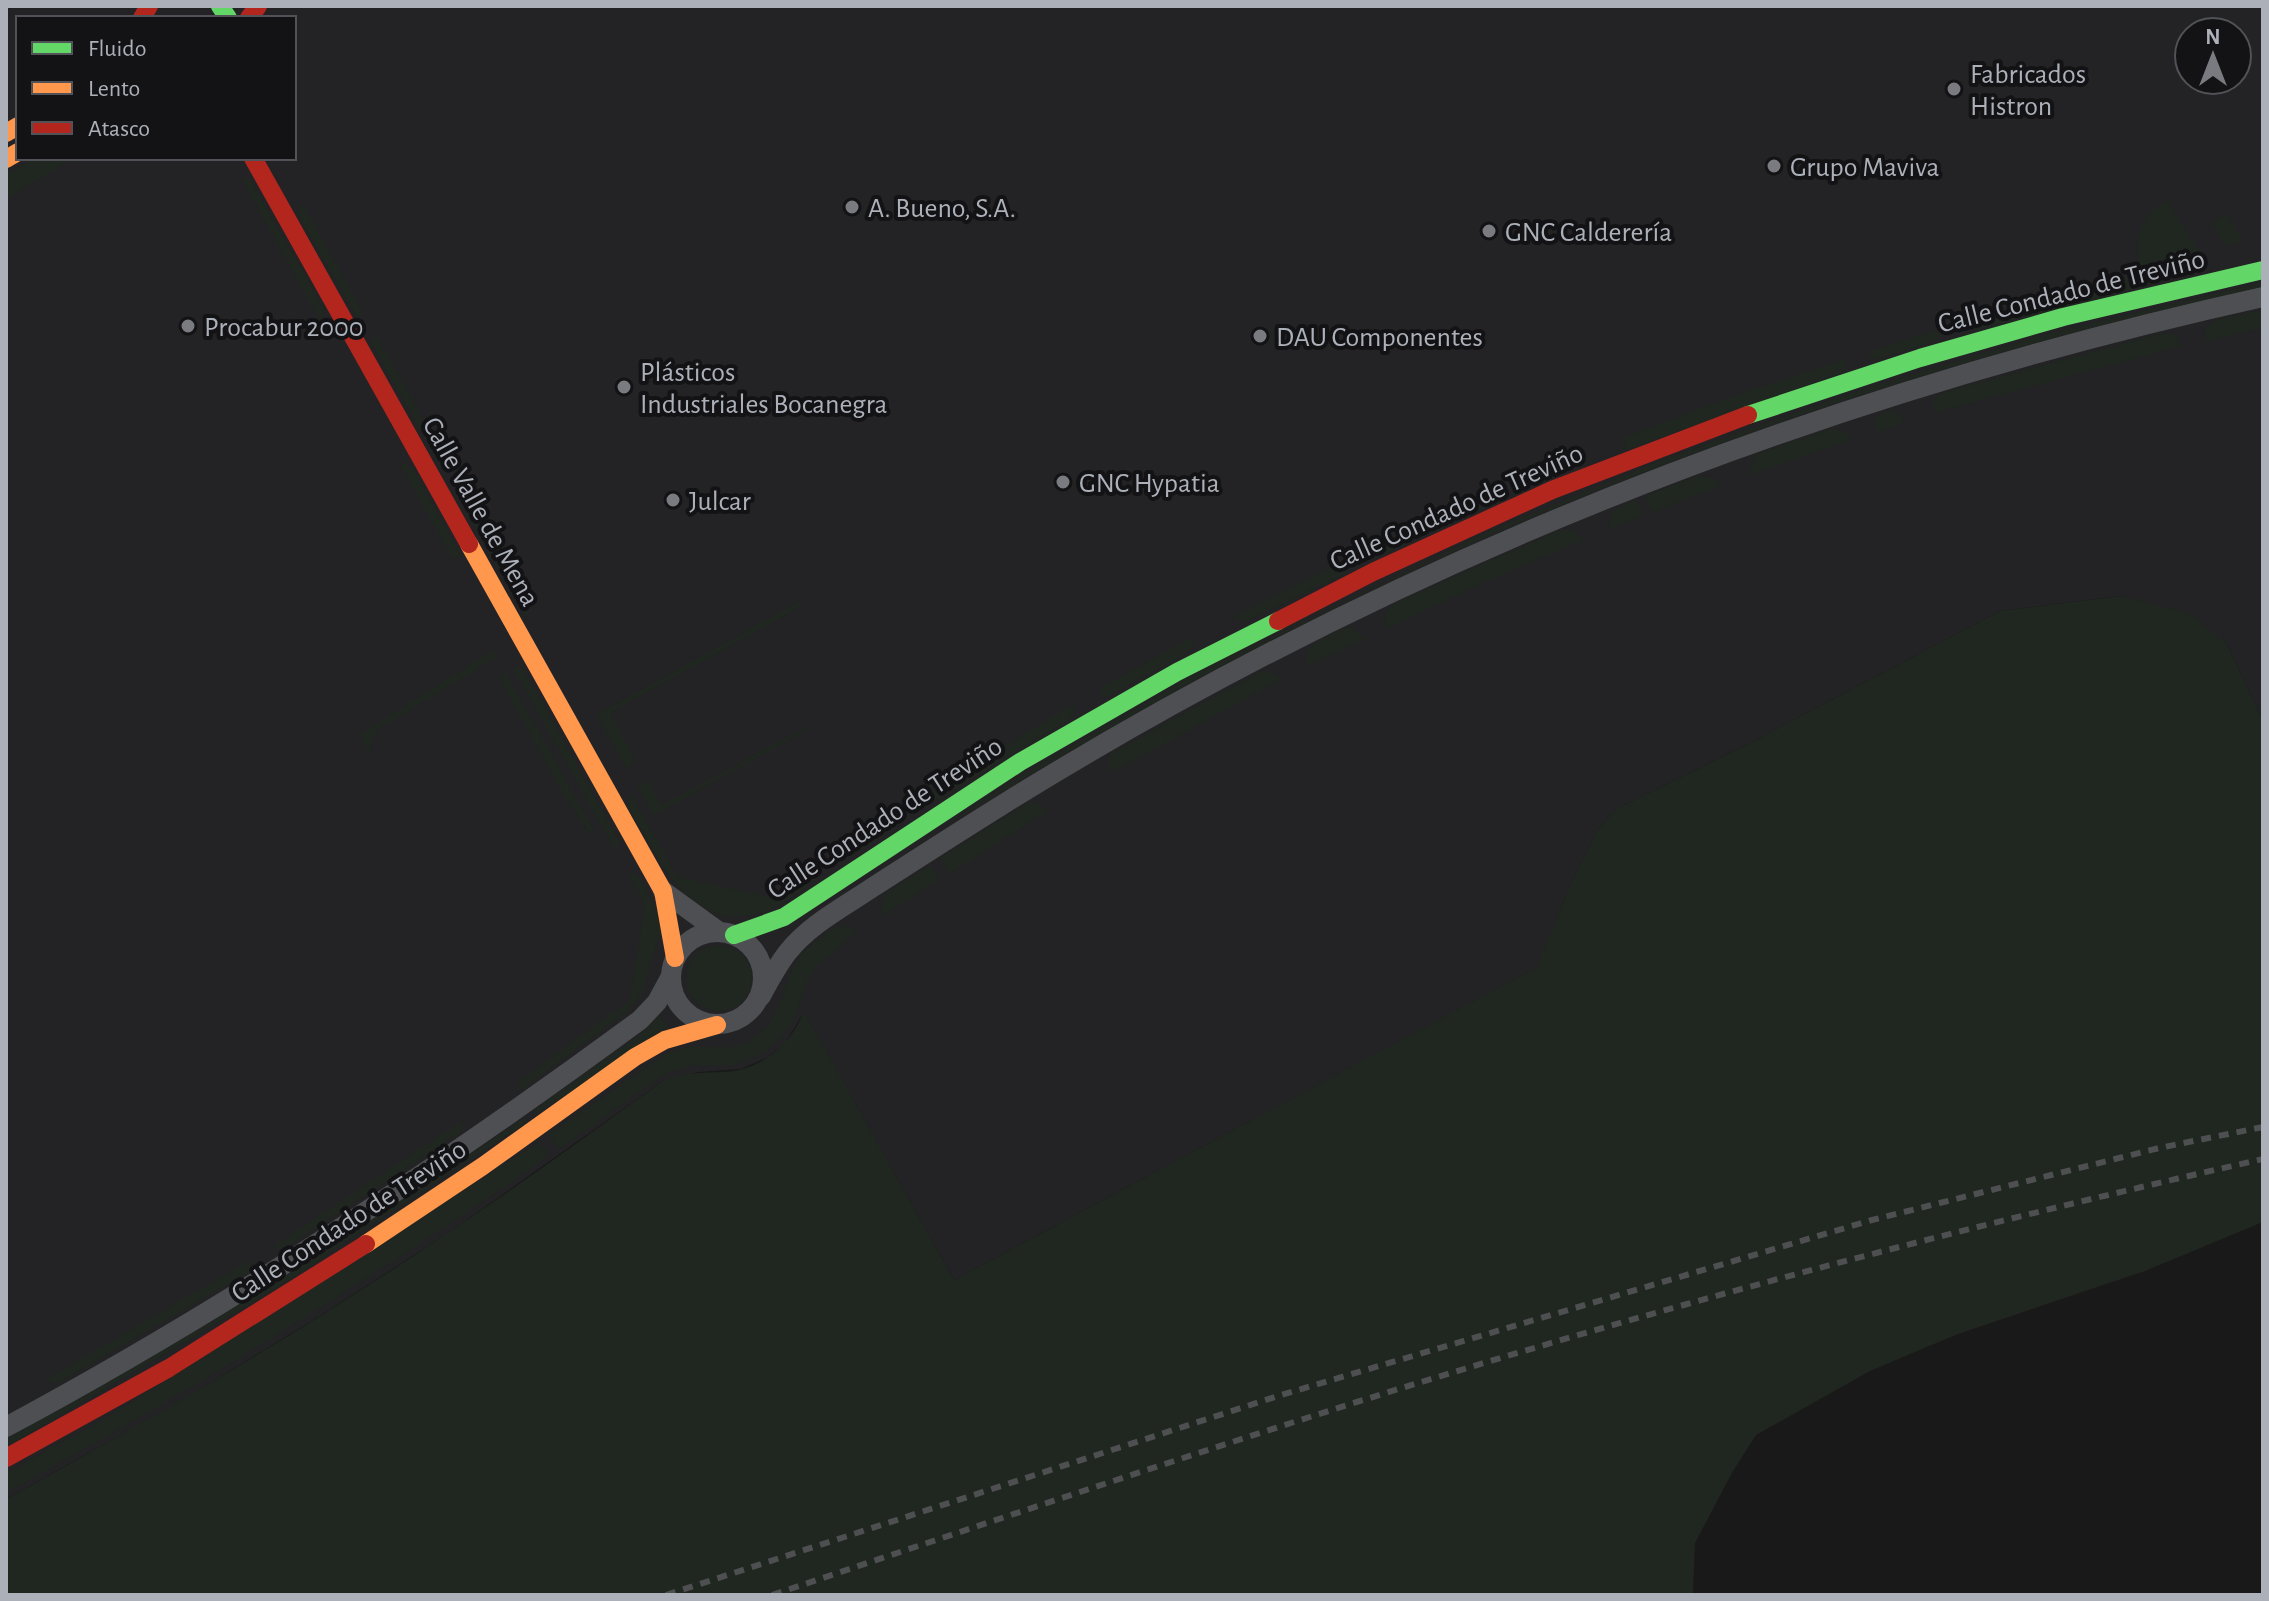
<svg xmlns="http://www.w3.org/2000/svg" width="2269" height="1601" font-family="'Alegreya Sans',sans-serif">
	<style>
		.built { fill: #232325; fill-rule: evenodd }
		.green { fill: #202620 }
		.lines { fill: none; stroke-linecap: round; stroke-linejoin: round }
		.street { stroke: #4e4f52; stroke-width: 20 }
		.fast { stroke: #63d668; stroke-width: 18 }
		.slow { stroke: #ff974d; stroke-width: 18 }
		.jam { stroke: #b3261e; stroke-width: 18 }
		.rail { stroke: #4e4f50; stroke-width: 6; stroke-dasharray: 10 8; stroke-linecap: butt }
		.poi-dot { fill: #797b81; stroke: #131315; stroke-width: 3 }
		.labels { text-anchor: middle; stroke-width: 8; stroke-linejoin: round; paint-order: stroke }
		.poi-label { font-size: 28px; fill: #acb0b9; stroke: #131315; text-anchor: start }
		.street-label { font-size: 28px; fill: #acb0b9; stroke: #131315 }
	</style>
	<rect width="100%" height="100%" fill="#191919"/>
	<path class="built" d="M6,6H2263V721L2226,642L2121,596L2000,611L1746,745L1616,809L1598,829L1570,885L1538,967L954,1280L804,1012L784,1045L766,1058L741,1069L699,1072L663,1081L448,1233L326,1312L173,1406L6,1499ZM18,18H294V158H18ZM2189,32H2237V80H2189Z"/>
	<g class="green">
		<polygon points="34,158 74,158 6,199 6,175"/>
		<polygon points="241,178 250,179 325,310 321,322"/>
		<path d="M2167,200L2199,251L2140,266C2132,238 2142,214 2167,200Z"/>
		<polygon points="302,203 365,316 356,316 297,213"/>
		<polygon points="2226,214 2244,241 2226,245 2211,224"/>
		<polygon points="2202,260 2197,272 1976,330 1968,328 1965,321 2097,285"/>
		<path d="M2263,282V287C1944,357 1633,461 1340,605C1201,673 1068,751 936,832L1011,781L1197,673L1487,532L1654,463L1851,393L2043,335Z"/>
		<polygon points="2263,310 2263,328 2205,341 2206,330 2215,320"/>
		<polygon points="1941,329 1939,340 1875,360 1867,352"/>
		<polygon points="2163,333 2176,335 2181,346 1934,413 1934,402 1940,393"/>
		<polygon points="376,335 453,472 443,471 371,343"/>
		<polygon points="1845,359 1846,371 1627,450 1622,438 1744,392"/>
		<polygon points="1891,410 1901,415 1904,423 1876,432 1874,424 1876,417"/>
		<polygon points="1833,428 1846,432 1852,439 1749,476 1750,467 1757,454"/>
		<polygon points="398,461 413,468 461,556 453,559"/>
		<polygon points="1697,476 1712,478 1721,486 1652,512 1645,496"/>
		<polygon points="1507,487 1507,497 1386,553 1374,546"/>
		<path d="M1636,500L1643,516L1610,529C1608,509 1621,506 1636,500Z"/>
		<polygon points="468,503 531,616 525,617 465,509"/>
		<polygon points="1560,530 1574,530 1583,540 1485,582 1386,629 1384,616 1393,604"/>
		<polygon points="1350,558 1346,573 1245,622 1237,620 1234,616"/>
		<path d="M2121,596L2188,613L2226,642L2263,721V1222L2145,1271L1958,1334L1870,1371L1756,1435L1733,1471L1695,1543L1693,1595H6V1499C157,1416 306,1329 449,1232C521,1184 592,1132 663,1081C684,1072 701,1073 724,1072C761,1070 791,1045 804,1011L954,1280L1537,967L1570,885L1598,829L1616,809L1746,745L2000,611Z"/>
		<polygon points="800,601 802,606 610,713 636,760 627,770 596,715"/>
		<path d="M1352,627L1365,639L1307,666V652C1317,639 1336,630 1352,627Z"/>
		<polygon points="1192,637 1193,646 1188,652 1108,697 1101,695 1099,689"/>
		<polygon points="493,650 497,657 380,728 371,741 369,754 360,734"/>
		<polygon points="513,668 523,668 620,843 615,850"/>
		<polygon points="1264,670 1273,673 1280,680 1113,772 1107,762 1110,754"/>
		<polygon points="505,671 594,830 589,832 563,794 500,680"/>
		<polygon points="1073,704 1075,711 1070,719 913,815 907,807"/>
		<polygon points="806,727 807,730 653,816 635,783 649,782 662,805"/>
		<path d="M630,793L678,877L771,897L817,866L816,880C799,892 783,906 763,912C688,936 658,856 627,805Z"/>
		<polygon points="1028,803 1037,803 1048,811 950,873 940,858"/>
		<polygon points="897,813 903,822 852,856 838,852"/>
		<polygon points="930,865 939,879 883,916 880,908 885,894"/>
		<polygon points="628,874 637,874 658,912 661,933 650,963 644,990 627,1012 521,1090 517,1083 630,1000 645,904"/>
		<path d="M843,925L857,932L818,965L808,979L793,1021L778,1041L767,1051L735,1065H696L667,1073L559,1149L549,1134L665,1054C673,1051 681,1048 689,1047C711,1045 729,1052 749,1041C782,1023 779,992 796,963C805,947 825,932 843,925Z"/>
		<circle cx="719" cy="978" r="33"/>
		<polygon points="659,1016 668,1027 537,1114 534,1110 638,1036"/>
		<path d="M524,1118L527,1122L274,1290L6,1447V1439C185,1342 356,1233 524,1118Z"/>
		<polygon points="462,1121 461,1132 284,1249 272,1247"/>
		<path d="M539,1142L549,1156C374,1278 193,1390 6,1493V1473L116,1412Z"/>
		<polygon points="250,1260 251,1266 249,1272 58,1383 43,1381"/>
	</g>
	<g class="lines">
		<g class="street">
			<polyline points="663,891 718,931"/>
			<circle cx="717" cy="978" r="46"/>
			<path d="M761,996C769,981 777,966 787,953C808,926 840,909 867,891C912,862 957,833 1002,805C1392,562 1815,396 2263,297"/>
			<path d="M6,1427C228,1308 438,1169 640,1020L657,1002L670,978"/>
		</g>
		<g class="fast">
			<polyline points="220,6 228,18"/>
			<polyline points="1748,415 1920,358 2063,317 2263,270"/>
			<polyline points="734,935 784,917 1020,762 1177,672 1278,621"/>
		</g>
		<g class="slow">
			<polyline points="6,133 18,126"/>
			<polyline points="6,159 18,152"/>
			<polyline points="469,544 663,891 675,958"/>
			<polyline points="366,1244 483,1166 635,1057 665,1040 717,1025"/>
		</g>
		<g class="jam">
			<polyline points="142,18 149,6"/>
			<polyline points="249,18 258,6"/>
			<polyline points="253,158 469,544"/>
			<polyline points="1278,621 1373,572 1552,490 1748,415"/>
			<polyline points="6,1458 169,1368 366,1244"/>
		</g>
		<g class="rail">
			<polyline points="666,1595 1281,1395 1872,1220 2159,1148 2263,1127"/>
			<path d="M772,1595C945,1537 1117,1479 1291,1423C1611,1320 1935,1233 2263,1159"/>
		</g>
	</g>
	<g class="poi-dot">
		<circle cx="1954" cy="89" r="8"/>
		<circle cx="1774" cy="166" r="8"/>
		<circle cx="852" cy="207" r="8"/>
		<circle cx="1489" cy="231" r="8"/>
		<circle cx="188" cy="326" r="8"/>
		<circle cx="1260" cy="336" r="8"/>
		<circle cx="624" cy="387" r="8"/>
		<circle cx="1063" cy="482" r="8"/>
		<circle cx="673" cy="500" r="8"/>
	</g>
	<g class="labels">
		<g class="poi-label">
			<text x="1970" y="83">Fabricados<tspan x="1970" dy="32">Histron</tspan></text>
			<text x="1790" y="176">Grupo Maviva</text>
			<text x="868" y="217">A. Bueno, S.A.</text>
			<text x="1505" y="241">GNC Calderería</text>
			<text x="204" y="336">Procabur 2000</text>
			<text x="1276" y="346">DAU Componentes</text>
			<text x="640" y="381">Plásticos<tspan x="640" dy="32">Industriales Bocanegra</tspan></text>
			<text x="1079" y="492">GNC Hypatia</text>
			<text x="689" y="510">Julcar</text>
		</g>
		<g class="street-label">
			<text transform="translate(2071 290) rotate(-14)" y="10">Calle Condado de Treviño</text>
			<text transform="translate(1456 506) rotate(-24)" y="10">Calle Condado de Treviño</text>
			<text transform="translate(482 511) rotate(61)" y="10">Calle Valle de Mena</text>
			<text transform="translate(884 817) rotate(-33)" y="10">Calle Condado de Treviño</text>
			<text transform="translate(348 1220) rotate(-33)" y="10">Calle Condado de Treviño</text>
		</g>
	</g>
	<rect width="2269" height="1601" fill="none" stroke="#acb0b9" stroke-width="16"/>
	<rect x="16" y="16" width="280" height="144" fill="#131315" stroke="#505257" stroke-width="2"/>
	<rect x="32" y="42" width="40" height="12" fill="#63d668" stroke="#505257" stroke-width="2"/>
	<text x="88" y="56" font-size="24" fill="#acb0b9">Fluido</text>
	<rect x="32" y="82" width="40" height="12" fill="#ff974d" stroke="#505257" stroke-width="2"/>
	<text x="88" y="96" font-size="24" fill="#acb0b9">Lento</text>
	<rect x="32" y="122" width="40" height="12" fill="#b3261e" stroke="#505257" stroke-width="2"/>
	<text x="88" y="136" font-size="24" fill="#acb0b9">Atasco</text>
	<g transform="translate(2213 56)"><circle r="38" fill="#131315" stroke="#505257" stroke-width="2"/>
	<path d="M0-6L14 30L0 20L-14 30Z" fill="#797b81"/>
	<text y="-12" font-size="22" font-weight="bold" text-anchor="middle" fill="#acb0b9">N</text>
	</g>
</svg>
